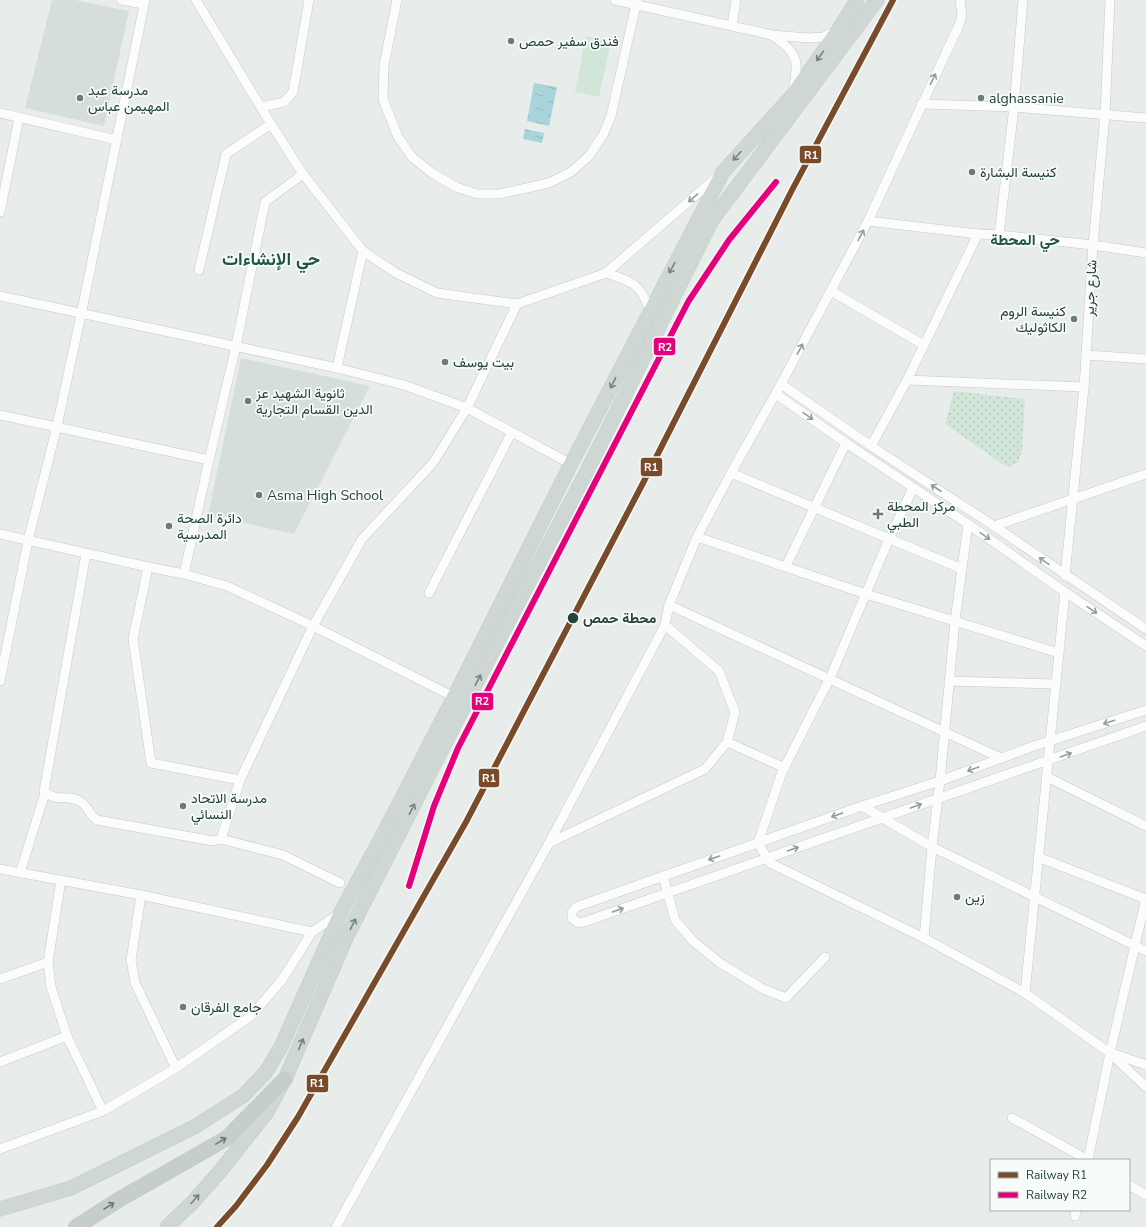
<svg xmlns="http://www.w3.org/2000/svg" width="1146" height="1227" font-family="'Nunito Sans',Vazirmatn,sans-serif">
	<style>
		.built { fill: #d6dedb }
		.grass { fill: url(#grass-dots) }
		.pitch { fill: #d1e6d8 }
		.water { fill: url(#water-ripples) }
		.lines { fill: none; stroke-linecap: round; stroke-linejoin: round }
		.minor-casing { stroke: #c5cac8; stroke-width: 10 }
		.primary-casing { stroke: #c3ccc9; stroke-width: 15 }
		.trunk-casing { stroke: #c3ccc9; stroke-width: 16 }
		.minor { stroke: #fcfcfc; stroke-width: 9 }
		.primary { stroke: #cfd7d5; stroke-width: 14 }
		.trunk { stroke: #c6cecc; stroke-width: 15 }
		.rail-1-casing { stroke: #f7fbf9; stroke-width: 9 }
		.rail-2-casing { stroke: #f7fbf9; stroke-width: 9 }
		.rail-1 { stroke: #7a4b2a; stroke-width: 6 }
		.rail-2 { stroke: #e5007d; stroke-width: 6 }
		.oneway { stroke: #718580 }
		.oneway2 { stroke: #909f9b }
		.oneway3 { stroke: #657a74 }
		.poi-dot { fill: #697e78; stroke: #f7fbf9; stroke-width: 1.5 }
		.stop-dot { fill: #24423a; stroke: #f7fbf9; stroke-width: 1.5 }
		.labels { text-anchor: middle; stroke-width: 3.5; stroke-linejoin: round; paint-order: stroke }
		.poi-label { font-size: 14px; fill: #24423a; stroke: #f7fbf9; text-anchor: start }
		.street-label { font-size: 14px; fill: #24423a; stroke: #f7fbf9 }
		.stop-label { font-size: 14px; font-weight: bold; fill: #24423a; stroke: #f7fbf9; text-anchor: start }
		.neighbourhood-label { font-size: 15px; font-weight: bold; fill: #1f5548; stroke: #f7fbf9 }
		.district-label { font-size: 18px; font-weight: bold; fill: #1f5548; stroke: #f7fbf9 }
		.line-badge { stroke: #f7fbf9; stroke-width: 1.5 }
		.badge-label { font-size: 11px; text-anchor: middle; font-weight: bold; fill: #fff }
	</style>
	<defs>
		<pattern id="grass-dots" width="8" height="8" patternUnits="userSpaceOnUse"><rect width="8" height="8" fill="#d1e6d8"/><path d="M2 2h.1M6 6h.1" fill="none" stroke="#b3c6ba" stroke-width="1.8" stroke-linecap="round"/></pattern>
		<pattern id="water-ripples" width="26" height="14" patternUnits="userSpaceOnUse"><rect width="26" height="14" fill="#a9d4db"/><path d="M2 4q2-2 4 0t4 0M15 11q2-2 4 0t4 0" fill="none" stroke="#91b7bd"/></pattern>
	</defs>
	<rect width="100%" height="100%" fill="#e8edeb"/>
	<g class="built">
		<polygon points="52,0 75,0 129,11 104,126 25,108"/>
		<polygon points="241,358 370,386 294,534 208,515"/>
	</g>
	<polygon class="grass" points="954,391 1025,399 1022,452 1017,463 1008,467 1001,463 945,424"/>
	<polygon class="pitch" points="586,36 611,41 599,97 575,92"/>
	<g class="water">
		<polygon points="534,83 557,87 549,126 527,121"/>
		<polygon points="525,129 544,133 542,143 523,139"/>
	</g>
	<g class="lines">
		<defs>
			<g id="minor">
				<polyline points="121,0 144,4"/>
				<polyline points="196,0 271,124 303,174 363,251 396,273 437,293 517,304 606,273 717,177"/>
				<polyline points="397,0 384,65 383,99 398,137 412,157 432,173 456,187 477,194 499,194 549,183 571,172 589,156 603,135 611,116 637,0"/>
				<polyline points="615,0 772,35 809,38 823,37 836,31"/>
				<polyline points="732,25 736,0"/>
				<path d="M773,36C799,53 799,62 793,90"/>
				<polyline points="921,104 1014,107 1146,118"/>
				<polyline points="261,107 284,102 293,92 309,0"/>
				<polyline points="0,113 117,140"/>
				<polyline points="0,212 19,118"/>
				<polyline points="868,221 978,234 999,235 1093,245 1146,253"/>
				<polyline points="999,235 1014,107 1023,0"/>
				<polyline points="199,270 226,154 271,124"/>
				<path d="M606,273C633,282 640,283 650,311"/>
				<polyline points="831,291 924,345"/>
				<polyline points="0,296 337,368 404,385 467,408 571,464"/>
				<polyline points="1086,355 1146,359"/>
				<polyline points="337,368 363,251"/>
				<polyline points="907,380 1084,387"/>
				<polyline points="781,384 871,446 994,526 1146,629"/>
				<polyline points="776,394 846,443 968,524 1065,592 1146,646"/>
				<polyline points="0,415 209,460"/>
				<polyline points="871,446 907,380 978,234"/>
				<polyline points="731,473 962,569"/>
				<polyline points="913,488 889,539 830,678 782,772 758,843 770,863 924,938 932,847 940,781 955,621 968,524"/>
				<polyline points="994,526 1146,474"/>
				<polyline points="0,534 148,567 184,574 227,586 313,626 454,697"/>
				<polyline points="697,537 866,594 1059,653"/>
				<path d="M86,554L44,791L45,793C48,794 51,796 54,797C62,799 74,796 81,802C89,807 89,815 97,820L213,841L221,839L240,780"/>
				<polyline points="786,566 846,443"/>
				<polyline points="148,567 133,639 151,763 240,780 313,626 362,539 433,463 467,408 517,304"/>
				<polyline points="184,574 209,460 236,346 265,202 303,174"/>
				<polyline points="1065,576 1084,387 1093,245 1105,115 1110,0"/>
				<polyline points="429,593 512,432"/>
				<polyline points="669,605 1001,758"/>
				<polyline points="0,681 28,541 57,426 81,315 145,0"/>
				<polyline points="949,681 1056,684"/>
				<polyline points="1146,710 1031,747 940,781 862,806 576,907 572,912 572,918 577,922 581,923 1146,726"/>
				<polyline points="727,742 785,768"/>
				<polyline points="1047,777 1146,826"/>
				<polyline points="862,806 932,847 1146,951"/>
				<polyline points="221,839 283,855 340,883"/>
				<polyline points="549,843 705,769 727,742 735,712 719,671 665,625"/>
				<polyline points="1038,857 1146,899"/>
				<polyline points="0,869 141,895 312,932"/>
				<polyline points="20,873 45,793"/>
				<polyline points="663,876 675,920 693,941 720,963 763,989 786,998 825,957"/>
				<polyline points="61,880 48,962 51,987 67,1036 103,1111"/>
				<polyline points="141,895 131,960 135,983 176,1068"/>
				<polyline points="924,938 1025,993 1110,1053 1146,1087"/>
				<polyline points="0,979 48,962"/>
				<polyline points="1025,993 1065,592"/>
				<polyline points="1114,1054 1146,1065"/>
				<polyline points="0,1062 67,1036"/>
				<polyline points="1012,1118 1088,1160"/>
				<polyline points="0,1149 103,1111 176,1068 251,1016 282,980 312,932 340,913"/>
				<polyline points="1088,1160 1110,1053 1146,898"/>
				<polyline points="1129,1185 1146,1195"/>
				<polyline points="1075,1216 1076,1210"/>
				<polyline points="336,1227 549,843 665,625 669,605 697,537 731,473 781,384 868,221 959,25 962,15 960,0"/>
			</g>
			<g id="primary">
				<polyline points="0,1209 71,1188 194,1127 243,1096 266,1072 281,1047 341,912 388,825 454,697 571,464 723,172 792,96 839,29 857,0"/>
				<polyline points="167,1227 193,1202 222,1169 267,1112 285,1079 347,936 465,704 586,473 712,220 877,0"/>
			</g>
			<polyline id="trunk" points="76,1227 120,1199 227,1138 285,1079"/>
		</defs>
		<use href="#minor" class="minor-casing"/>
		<use href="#primary" class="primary-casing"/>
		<use href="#trunk" class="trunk-casing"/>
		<use href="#minor" class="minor"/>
		<use href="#primary" class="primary"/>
		<use href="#trunk" class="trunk"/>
		<defs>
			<polyline id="rail-1" points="217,1227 236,1206 267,1165 298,1117 466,822 642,485 791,192 893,0"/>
			<polyline id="rail-2" points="409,886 434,806 458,748 688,302 729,240 776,182"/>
		</defs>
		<use href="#rail-1" class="rail-1-casing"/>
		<use href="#rail-2" class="rail-2-casing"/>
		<use href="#rail-1" class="rail-1"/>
		<use href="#rail-2" class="rail-2"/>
	</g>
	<defs><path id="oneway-shaft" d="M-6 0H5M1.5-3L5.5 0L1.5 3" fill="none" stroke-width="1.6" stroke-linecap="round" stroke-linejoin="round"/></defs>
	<g class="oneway">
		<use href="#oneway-shaft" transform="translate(820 56) rotate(126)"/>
		<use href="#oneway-shaft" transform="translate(737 156) rotate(132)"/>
		<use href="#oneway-shaft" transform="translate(672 268) rotate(118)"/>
		<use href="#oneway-shaft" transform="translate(613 383) rotate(117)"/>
		<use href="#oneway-shaft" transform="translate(478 680) rotate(-62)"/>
		<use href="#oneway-shaft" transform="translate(412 809) rotate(-63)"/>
		<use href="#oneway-shaft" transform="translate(353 924) rotate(-63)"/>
		<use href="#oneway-shaft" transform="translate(301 1044) rotate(-67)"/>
		<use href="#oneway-shaft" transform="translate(195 1199) rotate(-48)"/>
	</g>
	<g class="oneway2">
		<use href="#oneway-shaft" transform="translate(933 79) rotate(-64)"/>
		<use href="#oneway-shaft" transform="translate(693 198) rotate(139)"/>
		<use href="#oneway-shaft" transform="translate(861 235) rotate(-62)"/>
		<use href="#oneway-shaft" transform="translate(800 349) rotate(-62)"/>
		<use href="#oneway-shaft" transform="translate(808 416) rotate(35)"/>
		<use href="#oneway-shaft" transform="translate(936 488) rotate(-147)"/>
		<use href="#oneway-shaft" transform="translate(985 536) rotate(35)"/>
		<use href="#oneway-shaft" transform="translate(1044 561) rotate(-145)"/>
		<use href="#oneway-shaft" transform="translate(1092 610) rotate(34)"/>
		<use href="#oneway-shaft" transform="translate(1109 722) rotate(162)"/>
		<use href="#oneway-shaft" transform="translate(1066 755) rotate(-20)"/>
		<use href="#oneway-shaft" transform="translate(973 769) rotate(160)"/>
		<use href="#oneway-shaft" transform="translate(916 806) rotate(-20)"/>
		<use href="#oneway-shaft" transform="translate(837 815) rotate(161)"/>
		<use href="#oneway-shaft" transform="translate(793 849) rotate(-19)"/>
		<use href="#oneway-shaft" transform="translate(714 858) rotate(161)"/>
		<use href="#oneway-shaft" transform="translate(618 910) rotate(-19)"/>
	</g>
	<g class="oneway3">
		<use href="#oneway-shaft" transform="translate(221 1141) rotate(-31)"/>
		<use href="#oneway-shaft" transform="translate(109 1206) rotate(-32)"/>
	</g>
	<g class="poi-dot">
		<circle cx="511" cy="41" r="4"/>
		<circle cx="80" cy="98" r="4"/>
		<circle cx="981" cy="98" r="4"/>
		<circle cx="972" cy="172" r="4"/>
		<circle cx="1074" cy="319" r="4"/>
		<circle cx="445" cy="362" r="4"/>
		<circle cx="248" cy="401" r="4"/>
		<circle cx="259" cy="495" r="4"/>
		<path d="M876 508h4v4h4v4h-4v4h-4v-4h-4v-4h4z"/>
		<circle cx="169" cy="526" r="4"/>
		<circle cx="183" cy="806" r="4"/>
		<circle cx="957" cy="897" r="4"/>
		<circle cx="183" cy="1007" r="4"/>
	</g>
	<circle class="stop-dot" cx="573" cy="618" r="6"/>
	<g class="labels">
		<g class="poi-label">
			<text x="519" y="46">فندق سفير حمص</text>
			<text x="88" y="95">مدرسة عبد<tspan x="88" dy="16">المهيمن عباس</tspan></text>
			<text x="989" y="103">alghassanie</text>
			<text x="980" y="177">كنيسة البشارة</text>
			<text x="1066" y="316" text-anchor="end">كنيسة الروم<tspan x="1066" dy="16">الكاثوليك</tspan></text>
			<text x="453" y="367">بيت يوسف</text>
			<text x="256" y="398">ثانوية الشهيد عز<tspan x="256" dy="16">الدين القسام التجارية</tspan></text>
			<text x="267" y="500">Asma High School</text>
			<text x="887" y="511">مركز المحطة<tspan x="887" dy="16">الطبي</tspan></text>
			<text x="177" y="523">دائرة الصحة<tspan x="177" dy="16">المدرسية</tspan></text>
			<text x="191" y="803">مدرسة الاتحاد<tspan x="191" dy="16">النسائي</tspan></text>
			<text x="965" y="902">زين</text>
			<text x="191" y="1012">جامع الفرقان</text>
		</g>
		<g class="street-label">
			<text transform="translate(1090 288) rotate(-87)" y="5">شارع جرير</text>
		</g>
		<g class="stop-label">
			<text x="583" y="623">محطة حمص</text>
		</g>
		<g class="neighbourhood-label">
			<text x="1025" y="245">حي المحطة</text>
		</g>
		<g class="district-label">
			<text x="271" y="265">حي الإنشاءات</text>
		</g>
	</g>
	<g class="line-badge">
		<rect x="799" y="145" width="23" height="19" rx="4" fill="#7a4b2a"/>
		<rect x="653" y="337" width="23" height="19" rx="4" fill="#e5007d"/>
		<rect x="640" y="457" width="23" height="20" rx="4" fill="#7a4b2a"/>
		<rect x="471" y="692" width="23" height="19" rx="4" fill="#e5007d"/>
		<rect x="478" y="768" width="22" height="20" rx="4" fill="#7a4b2a"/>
		<rect x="306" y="1074" width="23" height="19" rx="4" fill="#7a4b2a"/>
	</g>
	<g class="badge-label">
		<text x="811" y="159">R1</text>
		<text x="665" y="351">R2</text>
		<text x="651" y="471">R1</text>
		<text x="482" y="705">R2</text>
		<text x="489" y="782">R1</text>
		<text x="317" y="1087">R1</text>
	</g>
	<rect x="990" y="1159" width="140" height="52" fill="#f7fbf9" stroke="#a3b1ad"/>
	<rect x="998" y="1172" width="20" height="6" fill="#7a4b2a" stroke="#a3b1ad"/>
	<text x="1026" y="1179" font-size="12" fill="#24423a">Railway R1</text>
	<rect x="998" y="1192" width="20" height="6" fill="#e5007d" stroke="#a3b1ad"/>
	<text x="1026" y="1199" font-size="12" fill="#24423a">Railway R2</text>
</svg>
